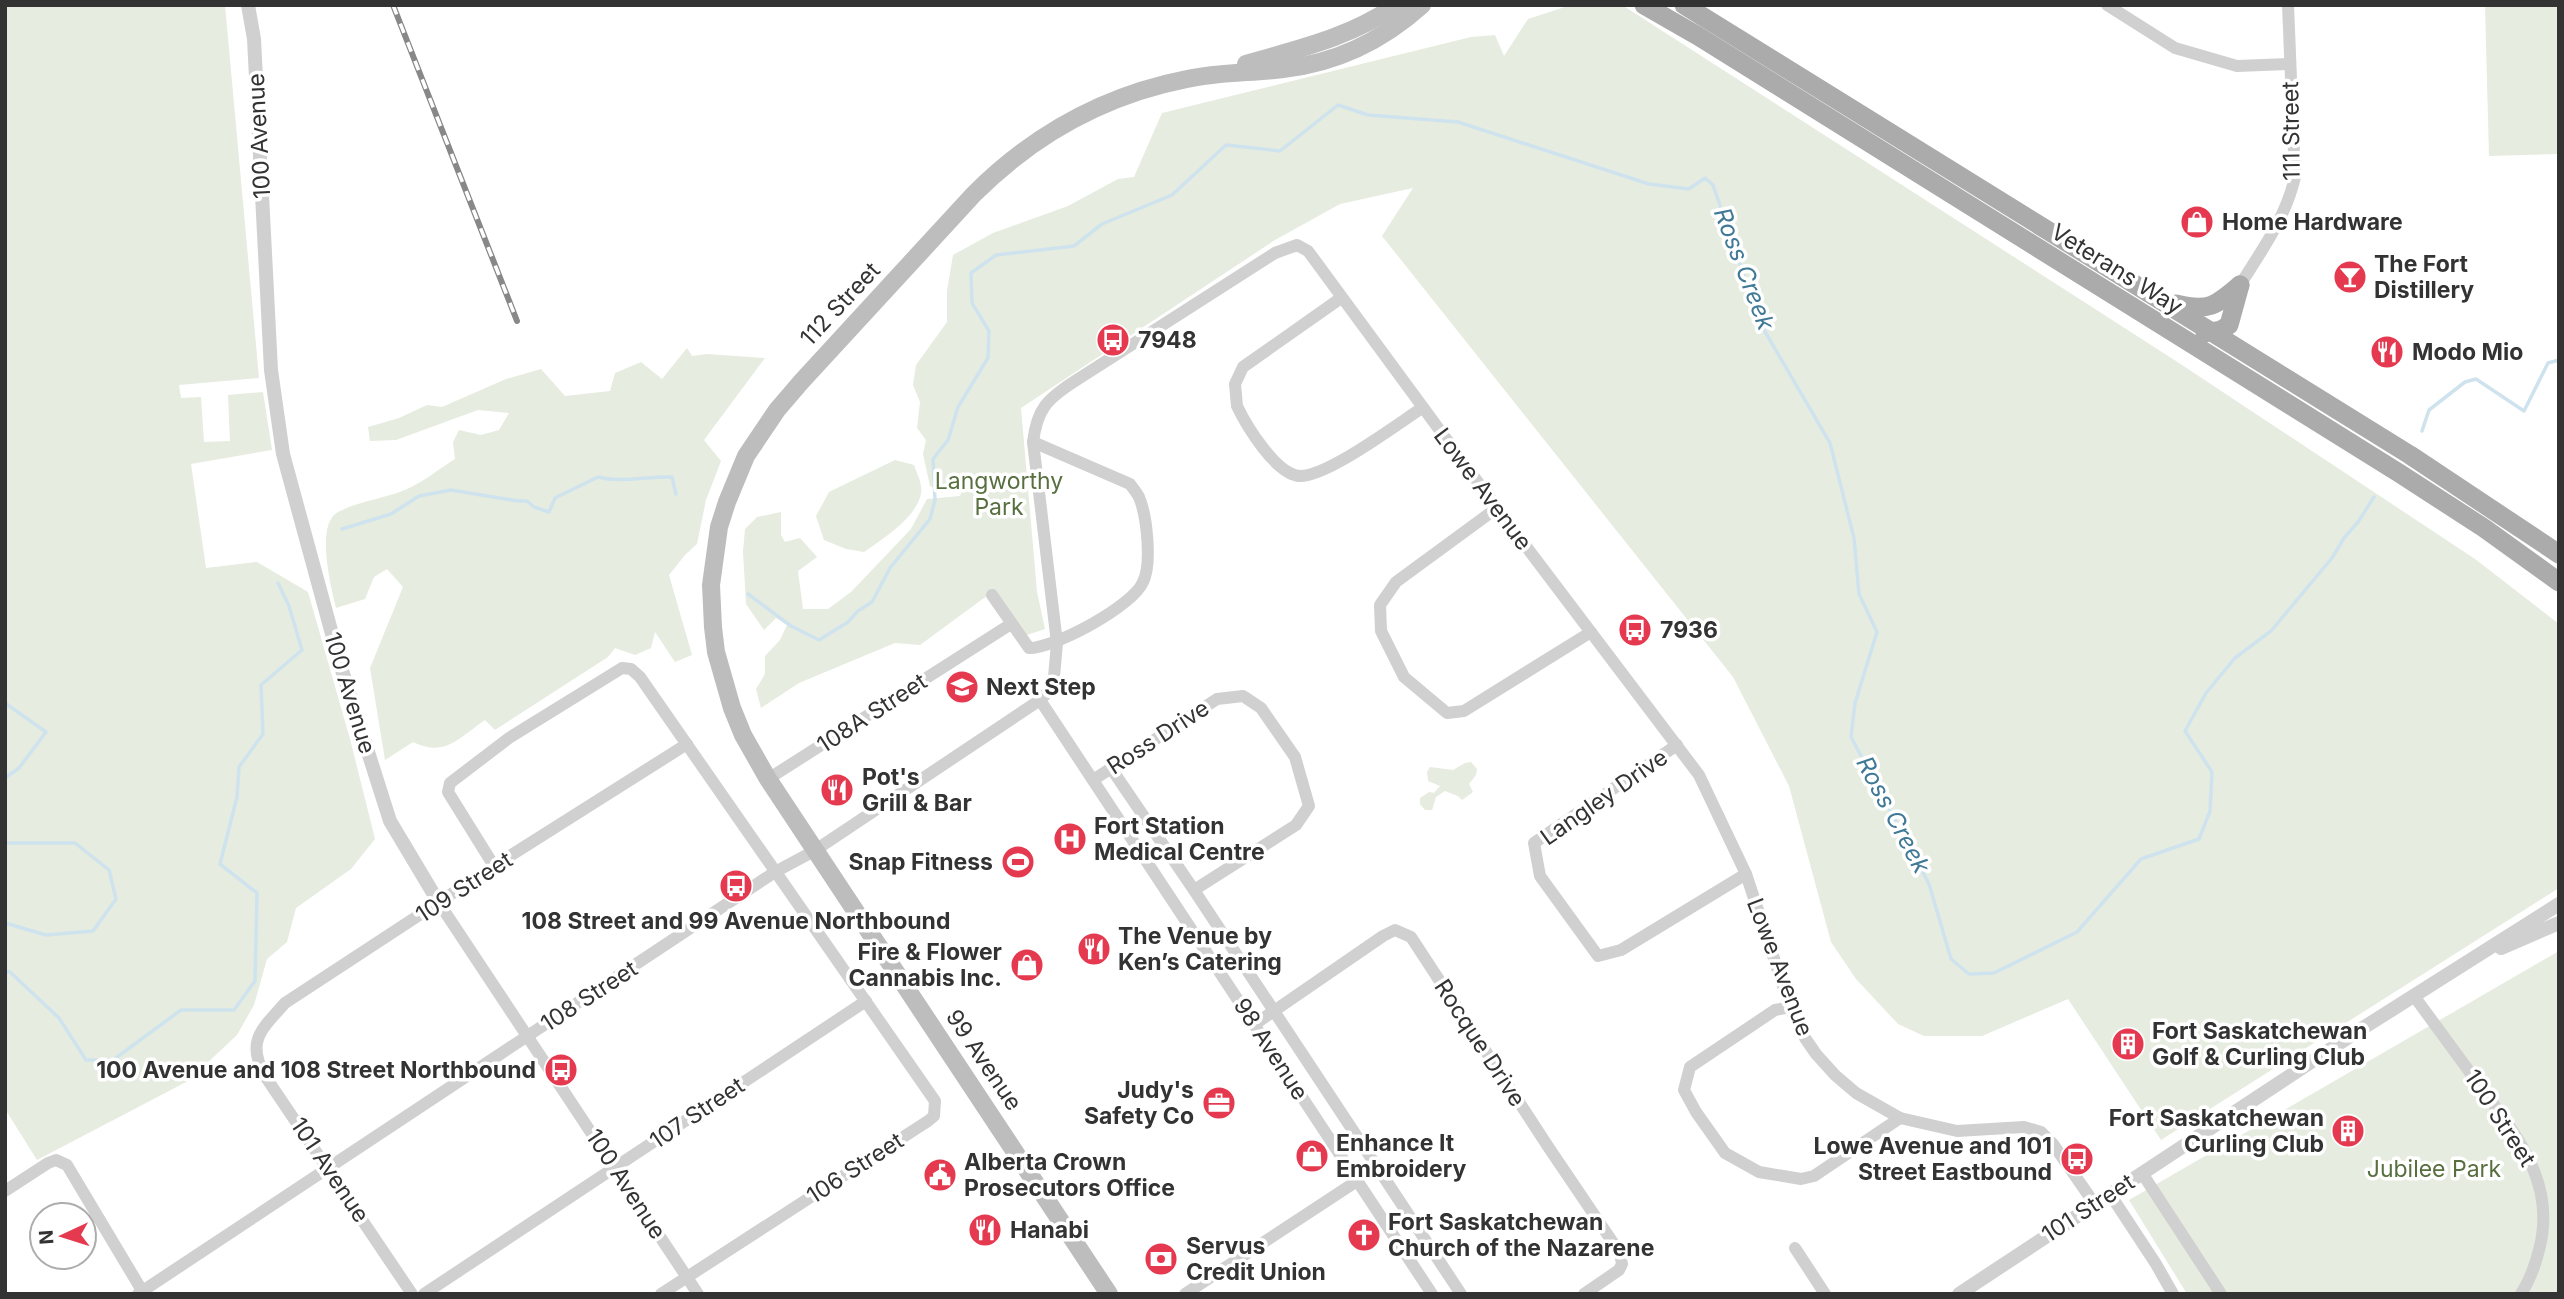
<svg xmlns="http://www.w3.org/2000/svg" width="2564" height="1299" font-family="Inter,sans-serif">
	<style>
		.green { fill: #e6ecdf }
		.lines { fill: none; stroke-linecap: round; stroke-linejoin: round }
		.stream { stroke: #cfe3ee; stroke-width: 3.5 }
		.minor { stroke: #d0d0d0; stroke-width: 12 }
		.tertiary { stroke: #d0d0d0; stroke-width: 14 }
		.secondary { stroke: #bdbdbd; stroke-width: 18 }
		.primary { stroke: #ababab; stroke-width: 19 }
		.rail-casing { stroke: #888; stroke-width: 6 }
		.rail { stroke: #fff; stroke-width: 3.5; stroke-dasharray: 10; stroke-linecap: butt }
		.labels { text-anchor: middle; stroke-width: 7; stroke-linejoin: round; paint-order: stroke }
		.street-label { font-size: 23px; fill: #333; stroke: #fff }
		.poi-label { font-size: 23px; font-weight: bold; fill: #333; stroke: #fff; text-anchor: start }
		.park-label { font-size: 23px; fill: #586f3f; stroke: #fff }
		.water-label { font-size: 24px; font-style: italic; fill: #3f7996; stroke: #fff }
	</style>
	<rect width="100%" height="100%" fill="#fff"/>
	<g class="green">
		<polygon points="5,5 225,5 259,378 179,385 181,398 201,397 204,442 230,441 228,395 263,392 272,450 191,464 206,568 257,562 308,592 350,739 375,839 351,869 296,908 287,942 267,959 254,1005 237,1035 188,1081 37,1160 5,1109"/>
		<polygon points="1571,5 1622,5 2179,363 2475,559 2559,624 2559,888 2161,1140 2068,999 1982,1036 1924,1036 1898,1024 1856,979 1831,942 1789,786 1733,677 1382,236 1413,188 1340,204 1275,240 1021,408 1037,592 1045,629 1024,636 993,594 984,598 920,645 895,643 799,683 761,708 756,689 765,674 765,656 780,640 787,625 776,618 764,630 746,604 743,552 745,529 757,517 781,512 781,535 785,542 800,538 817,557 798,571 803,609 828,609 851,592 911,529 927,499 960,496 966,481 942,493 930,486 923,454 926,440 917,428 920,402 913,385 916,365 947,322 947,291 953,255 993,233 1068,206 1118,179 1134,177 1162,113 1471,37 1495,35 1504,56 1528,19"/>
		<polygon points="2485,5 2559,5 2559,154 2489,156"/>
		<path d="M687,348L692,356L707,354L765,358L704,440L721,461L706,500L697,544L685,555L669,575L692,655L675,662L655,632L651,648L635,655L615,648L608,657L495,730L485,720C460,737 445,758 413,742L385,760L370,668L403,587L387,569L374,577L365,599L336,608C331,587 315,524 338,512C359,501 383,499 405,490C422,483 439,469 455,459L453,442L459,430L481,435L499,430L509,413L478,410L396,440L370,441L368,427L399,418L427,405L442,407L506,379L541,369L565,396L610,391L615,373L641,362L662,379Z"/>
		<path d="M895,460L914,465C916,471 920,479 921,486C925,512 883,539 864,552L846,549L824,540L816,516L829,492Z"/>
		<polygon points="1471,762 1477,769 1476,775 1469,784 1473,792 1462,800 1458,796 1445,791 1436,797 1432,810 1425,810 1420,804 1420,798 1429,792 1434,793 1440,786 1428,781 1427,772 1430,767 1453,770 1465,763"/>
		<polygon points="2559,951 2559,1294 2187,1294 2129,1200"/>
	</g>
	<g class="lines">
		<g class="stream">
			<polyline points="2422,431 2429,410 2465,382 2476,379 2524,411 2548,363 2559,360"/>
			<path d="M342,529L391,514L419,496L451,490L518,501H527L534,507L549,512L555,498L598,477C621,483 648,476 672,477L676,494"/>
			<polyline points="748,594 791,626 819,640 848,622 858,611 872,602 890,568 930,519 935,500 933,459 948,440 958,407 988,358 989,331 972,303 971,273 996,255 1074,246 1102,224 1172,195 1226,145 1280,151 1338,105 1368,115 1458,122 1649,184 1689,189 1705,178 1713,185 1760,323 1830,443 1854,538 1859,594 1877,632 1855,703 1851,737 1929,884 1951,959 1969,974 1994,973 2077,932 2141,859 2199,839 2210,811 2212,772 2185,731 2206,693 2235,658 2271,631 2332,558 2344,538 2358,522 2374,497"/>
			<polyline points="5,703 46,732 19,768 5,778"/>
			<polyline points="5,843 75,843 109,870 116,899 93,931 46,935 5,923"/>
			<polyline points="5,971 10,972 59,1018 86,1060 113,1060 181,1010 234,1010 255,981 257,893 220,864 237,797 239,767 263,734 261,685 302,650 289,606 278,583"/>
		</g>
		<g class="minor">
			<polyline points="2107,5 2175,48 2237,66 2289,64"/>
			<path d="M2240,285C2262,250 2286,217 2295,177L2288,5"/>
			<path d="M1341,298L1243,367L1235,384L1237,406C1246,425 1276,475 1300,476C1328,476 1396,425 1422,408"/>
			<polyline points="1497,508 1396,582 1380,605 1381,631 1404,677 1447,713 1464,711 1591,632"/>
			<path d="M992,595L1029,648C1055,648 1133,606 1143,582C1152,564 1147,516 1139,497C1137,493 1133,488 1130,484L1033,442"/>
			<polyline points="1040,700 1432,1294"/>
			<polyline points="1677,745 1534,843 1540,876 1598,956 1621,950 1746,874"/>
			<polyline points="1111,768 1194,890 1461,1294"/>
			<polyline points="768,779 1011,624"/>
			<polyline points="1093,780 1217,699 1243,696 1261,708 1295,757 1309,806 1296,825 1194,890"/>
			<polyline points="494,866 448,792 450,783 509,738 622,668 631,669 640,677 935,1101 934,1116 928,1121 661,1294"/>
			<polyline points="439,903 698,1294"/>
			<path d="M2414,996C2436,1026 2458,1056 2480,1086C2517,1136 2557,1184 2539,1250C2535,1266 2530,1280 2521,1294"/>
			<polyline points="1790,1007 1775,1010 1690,1067 1684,1090 1696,1112 1725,1153 1759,1172 1801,1179 1814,1176 1900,1118"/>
			<polyline points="1255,1024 1383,936 1395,930 1411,937 1549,1148 1620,1253 1622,1264 1619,1270 1584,1294"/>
			<polyline points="2142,1173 2221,1294"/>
			<polyline points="5,1191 48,1163 56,1160 67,1165 144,1294"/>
			<polyline points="2110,1194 2156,1264 2173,1294"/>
			<polyline points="1795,1248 1825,1294"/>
			<path d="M138,1294L775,872L814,851L1040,700L1050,690L1054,677L1057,643L1033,442C1037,409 1047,399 1075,381L1275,253L1297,245L1308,251L1497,508L1699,775L1746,874L1790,1007L1805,1038L1816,1054L1835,1075L1856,1093L1900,1118L1957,1131L2024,1127L2041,1132L2053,1144L2094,1203"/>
			<path d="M412,1294L265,1076C246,1041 261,1030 285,1003L494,866L687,744"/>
			<polyline points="424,1294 866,1001"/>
			<polyline points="1185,1294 1357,1181"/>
		</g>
		<g class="tertiary">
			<polyline points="248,5 254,39 271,370 283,454 341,667 390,821 439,903"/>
			<polyline points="2501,948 2559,923"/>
			<polyline points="1959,1294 2355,1033 2559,904"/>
		</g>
		<g class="secondary">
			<path d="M1246,64C1301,48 1348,38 1397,5"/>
			<path d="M1109,1294L768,779L743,735L732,708L716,652L713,627L711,585L719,527L727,502L746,456L777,410L801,382L974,194C1033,135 1105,95 1187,79C1219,72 1251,73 1283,69C1336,63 1382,41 1422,5"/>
		</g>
		<g class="primary">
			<polyline points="1644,5 1698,36 2399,473 2484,528 2559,582"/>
			<polyline points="1684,5 2410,455 2559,554"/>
			<path d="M2176,304C2208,312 2216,306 2240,285"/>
			<polyline points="2205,333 2221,330 2229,325 2240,285"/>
		</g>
		<defs>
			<polyline id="rail" points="393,5 517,321"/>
		</defs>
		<use href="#rail" class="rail-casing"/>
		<use href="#rail" class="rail"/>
	</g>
	<defs>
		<symbol id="shop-disc" viewBox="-11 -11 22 22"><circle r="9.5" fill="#e53950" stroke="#fff"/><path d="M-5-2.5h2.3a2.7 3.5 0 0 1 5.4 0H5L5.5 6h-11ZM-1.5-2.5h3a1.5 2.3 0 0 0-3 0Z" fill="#fff"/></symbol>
		<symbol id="bar-disc" viewBox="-11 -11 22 22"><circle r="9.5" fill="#e53950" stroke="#fff"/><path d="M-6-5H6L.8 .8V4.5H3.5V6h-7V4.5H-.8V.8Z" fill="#fff"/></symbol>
		<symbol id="bus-disc" viewBox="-11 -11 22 22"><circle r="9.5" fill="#e53950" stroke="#fff"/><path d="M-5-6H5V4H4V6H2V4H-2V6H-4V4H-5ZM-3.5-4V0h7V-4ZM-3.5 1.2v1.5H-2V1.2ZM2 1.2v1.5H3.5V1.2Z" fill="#fff"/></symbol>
		<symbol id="restaurant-disc" viewBox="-11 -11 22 22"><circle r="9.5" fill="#e53950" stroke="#fff"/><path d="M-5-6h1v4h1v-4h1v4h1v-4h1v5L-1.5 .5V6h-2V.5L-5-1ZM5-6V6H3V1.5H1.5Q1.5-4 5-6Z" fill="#fff"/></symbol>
		<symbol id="school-disc" viewBox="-11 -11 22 22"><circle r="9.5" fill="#e53950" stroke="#fff"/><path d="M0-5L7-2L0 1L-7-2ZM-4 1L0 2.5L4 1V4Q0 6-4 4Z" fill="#fff"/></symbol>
		<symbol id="hospital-disc" viewBox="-11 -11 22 22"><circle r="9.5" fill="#e53950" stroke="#fff"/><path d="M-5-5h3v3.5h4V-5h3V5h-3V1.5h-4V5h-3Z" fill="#fff"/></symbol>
		<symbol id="stadium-disc" viewBox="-11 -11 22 22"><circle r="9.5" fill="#e53950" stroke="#fff"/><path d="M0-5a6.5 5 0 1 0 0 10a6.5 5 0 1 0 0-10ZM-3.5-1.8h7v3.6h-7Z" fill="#fff"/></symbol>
		<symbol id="building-disc" viewBox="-11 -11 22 22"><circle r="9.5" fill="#e53950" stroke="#fff"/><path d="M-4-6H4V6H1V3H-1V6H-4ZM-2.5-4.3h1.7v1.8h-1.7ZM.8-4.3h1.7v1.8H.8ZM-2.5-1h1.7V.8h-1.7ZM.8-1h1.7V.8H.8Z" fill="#fff"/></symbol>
		<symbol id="office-disc" viewBox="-11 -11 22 22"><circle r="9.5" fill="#e53950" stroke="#fff"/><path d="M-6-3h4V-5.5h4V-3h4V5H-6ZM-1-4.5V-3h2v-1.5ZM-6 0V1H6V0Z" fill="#fff"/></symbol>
		<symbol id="civic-disc" viewBox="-11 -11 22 22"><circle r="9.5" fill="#e53950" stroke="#fff"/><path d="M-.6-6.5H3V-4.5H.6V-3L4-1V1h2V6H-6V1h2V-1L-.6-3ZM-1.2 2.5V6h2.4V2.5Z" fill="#fff"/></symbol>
		<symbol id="church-disc" viewBox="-11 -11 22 22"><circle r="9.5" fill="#e53950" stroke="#fff"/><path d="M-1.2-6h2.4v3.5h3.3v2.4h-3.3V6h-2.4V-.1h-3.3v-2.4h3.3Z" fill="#fff"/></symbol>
		<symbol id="bank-disc" viewBox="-11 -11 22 22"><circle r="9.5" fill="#e53950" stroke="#fff"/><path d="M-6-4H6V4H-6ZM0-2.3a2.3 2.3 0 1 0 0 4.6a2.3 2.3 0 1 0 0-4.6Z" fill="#fff"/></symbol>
	</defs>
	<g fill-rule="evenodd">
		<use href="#shop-disc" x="2178" y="203" width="38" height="38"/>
		<use href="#bar-disc" x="2331" y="258" width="38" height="38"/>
		<use href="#bus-disc" x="1094" y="321" width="38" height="38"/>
		<use href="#restaurant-disc" x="2368" y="333" width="38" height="38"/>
		<use href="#bus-disc" x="1616" y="611" width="38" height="38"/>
		<use href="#school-disc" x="943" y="668" width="38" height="38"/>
		<use href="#restaurant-disc" x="818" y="771" width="38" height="38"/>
		<use href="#hospital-disc" x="1051" y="820" width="38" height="38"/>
		<use href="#stadium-disc" x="999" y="843" width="38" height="38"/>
		<use href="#bus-disc" x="717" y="867" width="38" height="38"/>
		<use href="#restaurant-disc" x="1075" y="930" width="38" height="38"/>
		<use href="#shop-disc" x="1008" y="946" width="38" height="38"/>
		<use href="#building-disc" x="2109" y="1025" width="38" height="38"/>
		<use href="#bus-disc" x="542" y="1051" width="38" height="38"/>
		<use href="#office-disc" x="1200" y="1084" width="38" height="38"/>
		<use href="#building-disc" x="2329" y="1112" width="38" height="38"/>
		<use href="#shop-disc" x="1293" y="1137" width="38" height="38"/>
		<use href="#bus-disc" x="2058" y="1140" width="38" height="38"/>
		<use href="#civic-disc" x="921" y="1156" width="38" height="38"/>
		<use href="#restaurant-disc" x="966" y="1211" width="38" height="38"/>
		<use href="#church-disc" x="1345" y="1216" width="38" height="38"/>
		<use href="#bank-disc" x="1142" y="1240" width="38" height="38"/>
	</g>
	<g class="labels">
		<g class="street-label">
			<text transform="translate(2291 131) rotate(-91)" y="8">111 Street</text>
			<text transform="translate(259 136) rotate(-93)" y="8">100 Avenue</text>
			<text transform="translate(2117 269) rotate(32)" y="8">Veterans Way</text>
			<text transform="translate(840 304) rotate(-47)" y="8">112 Street</text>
			<text transform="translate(1483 489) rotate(53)" y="8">Lowe Avenue</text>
			<text transform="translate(350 693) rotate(73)" y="8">100 Avenue</text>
			<text transform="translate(872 713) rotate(-33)" y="8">108A Street</text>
			<text transform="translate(1158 737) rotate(-33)" y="8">Ross Drive</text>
			<text transform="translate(1604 797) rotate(-35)" y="8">Langley Drive</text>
			<text transform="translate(464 887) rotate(-33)" y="8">109 Street</text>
			<text transform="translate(1780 967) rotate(69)" y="8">Lowe Avenue</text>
			<text transform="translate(589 996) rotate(-33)" y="8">108 Street</text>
			<text transform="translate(1480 1043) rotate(57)" y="8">Rocque Drive</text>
			<text transform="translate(1271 1049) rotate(57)" y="8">98 Avenue</text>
			<text transform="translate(984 1060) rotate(56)" y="8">99 Avenue</text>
			<text transform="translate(697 1113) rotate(-34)" y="8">107 Street</text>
			<text transform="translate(2500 1118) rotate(57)" y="8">100 Street</text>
			<text transform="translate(855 1168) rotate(-33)" y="8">106 Street</text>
			<text transform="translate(330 1170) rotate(56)" y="8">101 Avenue</text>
			<text transform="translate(626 1184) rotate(57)" y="8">100 Avenue</text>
			<text transform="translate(2088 1208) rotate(-33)" y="8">101 Street</text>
		</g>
		<g class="poi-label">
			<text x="2222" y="230">Home Hardware</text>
			<text x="2374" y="272">The Fort<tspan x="2374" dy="26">Distillery</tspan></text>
			<text x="1138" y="348">7948</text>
			<text x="2412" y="360">Modo Mio</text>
			<text x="1660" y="638">7936</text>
			<text x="986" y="695">Next Step</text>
			<text x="862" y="785">Pot's<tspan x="862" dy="26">Grill &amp; Bar</tspan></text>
			<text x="1094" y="834">Fort Station<tspan x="1094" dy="26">Medical Centre</tspan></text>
			<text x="993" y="870" text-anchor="end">Snap Fitness</text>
			<text x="736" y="929" text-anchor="middle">108 Street and 99 Avenue Northbound</text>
			<text x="1118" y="944">The Venue by<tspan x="1118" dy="26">Ken’s Catering</tspan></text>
			<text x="1002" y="960" text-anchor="end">Fire &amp; Flower<tspan x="1002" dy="26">Cannabis Inc.</tspan></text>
			<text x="2152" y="1039">Fort Saskatchewan<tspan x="2152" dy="26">Golf &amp; Curling Club</tspan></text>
			<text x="536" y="1078" text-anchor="end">100 Avenue and 108 Street Northbound</text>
			<text x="1194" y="1098" text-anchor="end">Judy's<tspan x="1194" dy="26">Safety Co</tspan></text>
			<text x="2324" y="1126" text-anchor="end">Fort Saskatchewan<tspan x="2324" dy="26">Curling Club</tspan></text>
			<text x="1336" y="1151">Enhance It<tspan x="1336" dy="26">Embroidery</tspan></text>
			<text x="2052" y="1154" text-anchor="end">Lowe Avenue and 101<tspan x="2052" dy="26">Street Eastbound</tspan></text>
			<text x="964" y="1170">Alberta Crown<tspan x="964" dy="26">Prosecutors Office</tspan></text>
			<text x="1388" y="1230">Fort Saskatchewan<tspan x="1388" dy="26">Church of the Nazarene</tspan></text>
			<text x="1010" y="1238">Hanabi</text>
			<text x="1186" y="1254">Servus<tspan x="1186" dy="26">Credit Union</tspan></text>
		</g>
		<g class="park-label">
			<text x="999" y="489">Langworthy<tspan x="999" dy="26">Park</tspan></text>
			<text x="2434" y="1177">Jubilee Park</text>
		</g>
		<g class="water-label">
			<text transform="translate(1744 269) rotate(69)" y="8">Ross Creek</text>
			<text transform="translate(1893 815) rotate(62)" y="8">Ross Creek</text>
		</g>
	</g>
	<rect width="2564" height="1299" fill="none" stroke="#333333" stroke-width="14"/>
	<g transform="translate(63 1236) rotate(266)"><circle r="33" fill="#ffffff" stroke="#adadad" stroke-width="2"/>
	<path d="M0-5L12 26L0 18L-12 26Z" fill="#e53950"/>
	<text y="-10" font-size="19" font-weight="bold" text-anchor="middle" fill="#333333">N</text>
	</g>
</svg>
